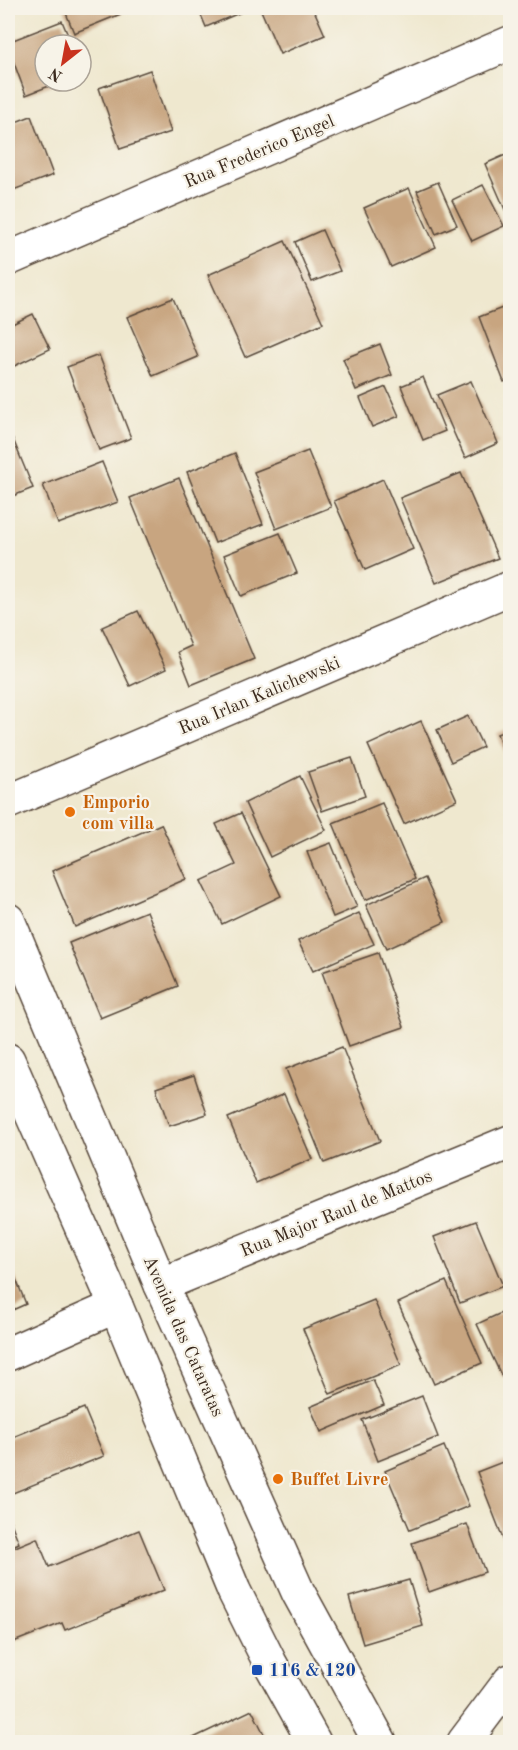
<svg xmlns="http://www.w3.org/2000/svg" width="518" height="1750" font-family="'Old Standard TT',serif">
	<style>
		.building { fill: #c8a580 }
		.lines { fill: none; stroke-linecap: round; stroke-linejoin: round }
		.street-casing { stroke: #564639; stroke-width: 36 }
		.primary-casing { stroke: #564639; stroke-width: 36 }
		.street { stroke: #fff; stroke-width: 33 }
		.primary { stroke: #fff; stroke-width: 33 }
		.food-dot { fill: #e8710a; stroke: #f7f3e8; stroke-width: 2 }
		.transit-dot { fill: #1a4fb4; stroke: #f7f3e8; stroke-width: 2 }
		.labels { text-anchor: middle; stroke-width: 4.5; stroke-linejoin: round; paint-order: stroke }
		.street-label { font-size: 18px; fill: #3b2a1e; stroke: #f7f3e8 }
		.food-label { font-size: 18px; font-weight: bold; fill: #c56008; stroke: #f7f3e8; text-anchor: start }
		.transit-label { font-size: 18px; font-weight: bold; fill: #164399; stroke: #f7f3e8; text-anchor: start }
	</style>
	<rect width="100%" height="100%" fill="#f7f3e8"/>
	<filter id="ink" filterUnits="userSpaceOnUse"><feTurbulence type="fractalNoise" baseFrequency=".0167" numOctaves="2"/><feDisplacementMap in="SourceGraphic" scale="12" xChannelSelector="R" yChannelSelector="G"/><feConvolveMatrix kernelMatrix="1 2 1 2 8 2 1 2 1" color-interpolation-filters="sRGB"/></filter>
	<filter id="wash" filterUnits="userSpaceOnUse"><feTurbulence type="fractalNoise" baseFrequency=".008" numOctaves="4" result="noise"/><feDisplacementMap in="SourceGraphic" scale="24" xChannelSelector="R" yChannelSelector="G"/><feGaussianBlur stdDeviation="1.35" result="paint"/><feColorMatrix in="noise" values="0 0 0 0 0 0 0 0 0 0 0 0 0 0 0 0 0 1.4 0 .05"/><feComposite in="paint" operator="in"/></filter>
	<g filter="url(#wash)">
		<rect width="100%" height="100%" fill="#efe8cf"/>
		<g id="blocks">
			<g class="building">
				<polygon points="64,8 121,8 123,13 74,33"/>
				<polygon points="198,8 251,8 206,27"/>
				<polygon points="260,8 313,8 325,35 280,54"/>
				<polygon points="62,21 72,45 45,45 45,81 62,81 26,95 8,47 8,42"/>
				<polygon points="150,70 171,132 120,149 99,88"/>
				<polygon points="31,116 53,175 8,192 8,125"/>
				<polygon points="510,153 510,221 485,164"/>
				<polygon points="438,182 457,225 436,234 417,191"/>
				<polygon points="483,185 504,226 472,241 452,200"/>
				<polygon points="409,188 436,247 391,267 364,208"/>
				<polygon points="322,230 340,271 312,282 295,242"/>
				<polygon points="285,241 323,323 245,357 208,275"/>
				<polygon points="173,298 198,357 153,376 127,317"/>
				<polygon points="510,305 510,379 504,382 479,317"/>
				<polygon points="33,314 50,349 8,369 8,326"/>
				<polygon points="380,344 392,375 356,390 343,359"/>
				<polygon points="99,355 131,438 99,450 67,367"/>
				<polygon points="423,377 445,431 423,440 401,386"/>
				<polygon points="471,381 498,443 465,458 437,395"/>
				<polygon points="386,387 399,416 372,427 360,398"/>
				<polygon points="8,427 33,488 8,498"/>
				<polygon points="308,451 331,507 276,529 254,472"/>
				<polygon points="235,453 263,524 215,543 187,472"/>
				<polygon points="102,462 118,502 58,524 43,485"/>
				<polygon points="461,473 498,558 436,583 400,498"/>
				<polygon points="179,478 254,659 191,685 178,652 191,646 130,498"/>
				<polygon points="383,479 413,549 365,570 334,501"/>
				<polygon points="280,533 297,573 241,596 224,555"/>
				<polygon points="138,611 166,669 130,686 102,627"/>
				<polygon points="468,716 483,747 451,762 437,730"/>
				<polygon points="421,721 457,800 404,824 368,745"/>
				<polygon points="510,729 510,767 497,734"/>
				<polygon points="352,758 365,796 322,811 308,772"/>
				<polygon points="300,776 326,830 270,857 245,803"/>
				<polygon points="382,803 415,879 365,900 333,823"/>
				<polygon points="241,813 281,896 222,924 201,881 236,865 216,824"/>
				<polygon points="161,824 186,879 75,927 52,871"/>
				<polygon points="331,843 357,907 333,917 307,852"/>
				<polygon points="425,878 445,922 386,949 366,905"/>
				<polygon points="147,911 178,986 100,1018 69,943"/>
				<polygon points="359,913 374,944 313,971 298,941"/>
				<polygon points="378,953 404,1027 349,1046 322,972"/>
				<polygon points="342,1047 380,1141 324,1163 286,1069"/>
				<polygon points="194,1075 207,1114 169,1126 156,1088"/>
				<polygon points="284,1094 312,1159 256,1183 228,1118"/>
				<polygon points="476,1221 503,1286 460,1303 434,1237"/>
				<polygon points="8,1259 26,1304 8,1312"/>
				<polygon points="446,1281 482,1363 434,1384 398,1303"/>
				<polygon points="374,1300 401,1365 330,1394 303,1329"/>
				<polygon points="510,1309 510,1373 502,1377 477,1324"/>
				<polygon points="373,1380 384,1405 321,1432 310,1407"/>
				<polygon points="422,1396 438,1437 378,1461 362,1420"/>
				<polygon points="84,1408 104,1456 8,1495 8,1439"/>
				<polygon points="444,1446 469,1506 410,1530 385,1471"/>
				<polygon points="510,1459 510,1539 504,1541 477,1472"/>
				<polygon points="8,1515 19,1543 8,1548"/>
				<polygon points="467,1524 485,1572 429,1592 412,1543"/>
				<polygon points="139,1530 164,1590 65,1630 62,1623 11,1643 8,1634 8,1550 37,1538 49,1567"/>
				<polygon points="409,1580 423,1626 363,1644 349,1597"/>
				<polygon points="252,1710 268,1742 185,1742"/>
			</g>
		</g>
	</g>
	<g filter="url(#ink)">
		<use href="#blocks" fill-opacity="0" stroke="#564639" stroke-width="1.5"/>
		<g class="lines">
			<defs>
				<g id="street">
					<polyline points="8,259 510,43"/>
					<polyline points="8,802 510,588"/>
					<polyline points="161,1285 510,1142"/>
					<polyline points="8,1354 116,1306"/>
					<polyline points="464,1742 510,1681"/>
				</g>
				<g id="primary">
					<polyline points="8,920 161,1285 298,1592 380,1742"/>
					<polyline points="8,1060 116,1306 234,1591 270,1663 314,1742"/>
				</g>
			</defs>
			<use href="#street" class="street-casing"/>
			<use href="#primary" class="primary-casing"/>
			<use href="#street" class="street"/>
			<use href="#primary" class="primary"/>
		</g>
	</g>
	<g class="food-dot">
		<circle cx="70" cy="812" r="6"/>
		<circle cx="278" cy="1479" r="6"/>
	</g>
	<rect class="transit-dot" x="251" y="1664" width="12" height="12" rx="3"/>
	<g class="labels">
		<g class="street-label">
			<text transform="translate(259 151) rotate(-23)" y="6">Rua Frederico Engel</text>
			<text transform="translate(259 695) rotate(-23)" y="6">Rua Irlan Kalichewski</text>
			<text transform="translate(336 1213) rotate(-22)" y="6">Rua Major Raul de Mattos</text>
			<text transform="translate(184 1336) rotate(66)" y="6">Avenida das Cataratas</text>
		</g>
		<g class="food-label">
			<text x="82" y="808">Emporio<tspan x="82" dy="21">com villa</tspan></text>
			<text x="290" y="1485">Buffet Livre</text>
		</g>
		<g class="transit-label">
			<text x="269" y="1676">116 &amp; 120</text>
		</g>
	</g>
	<rect width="518" height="1750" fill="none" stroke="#f7f3e8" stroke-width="30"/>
	<g transform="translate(63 63) rotate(211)"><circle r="28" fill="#f7f3e8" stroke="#aca397" stroke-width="1.5"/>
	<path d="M0-4.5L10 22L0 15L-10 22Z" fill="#c8321e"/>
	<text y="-9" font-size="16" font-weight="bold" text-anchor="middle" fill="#3b2a1e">N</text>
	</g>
</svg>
